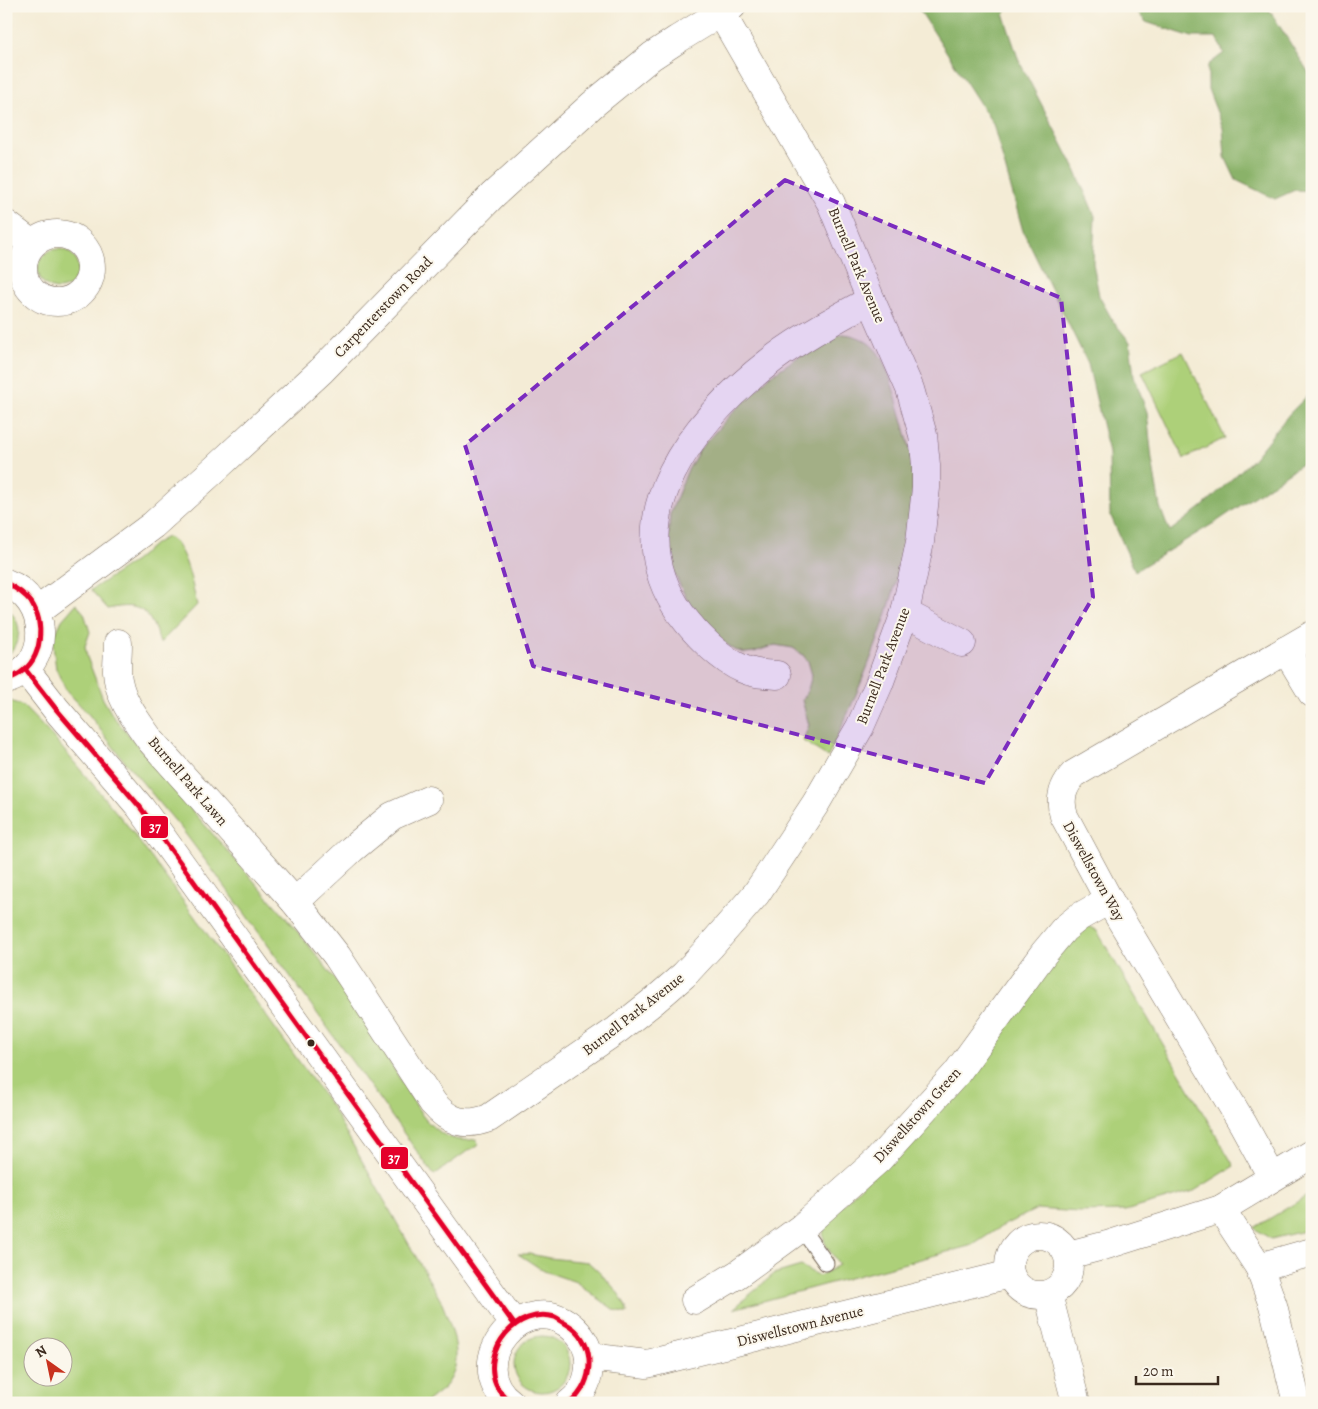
<svg xmlns="http://www.w3.org/2000/svg" width="1318" height="1409" font-family="Alegreya,serif">
	<style>
		.green { fill: #add079; stroke: #747d4c; fill-rule: evenodd }
		.forest { fill: #8ab269; stroke: #626e44 }
		.lines { fill: none; stroke-linecap: round; stroke-linejoin: round }
		.service-casing { stroke: #7c6e5e; stroke-width: 17 }
		.minor-casing { stroke: #7c6e5e; stroke-width: 29 }
		.tertiary-casing { stroke: #7c6e5e; stroke-width: 29 }
		.service { stroke: #fff; stroke-width: 15 }
		.minor { stroke: #fff; stroke-width: 28 }
		.tertiary { stroke: #fff; stroke-width: 28 }
		.bus-1-casing { stroke: #fbf7ec; stroke-width: 9 }
		.bus-1 { stroke: #e4002b; stroke-width: 5 }
		.marked { fill: #7b2cbf; fill-opacity: 0.2; stroke: #7b2cbf; stroke-width: 4; stroke-dasharray: 10 6; stroke-linejoin: round }
		.bus-dot { fill: #3b2a1e; stroke: #fbf7ec; stroke-width: 2 }
		.labels { text-anchor: middle; stroke-width: 4; stroke-linejoin: round; paint-order: stroke }
		.street-label { font-size: 15px; fill: #3b2a1e; stroke: #fbf7ec }
		.line-badge { stroke: #fbf7ec; stroke-width: 2 }
		.badge-label { font-size: 14px; text-anchor: middle; font-weight: bold; fill: #fff }
	</style>
	<rect width="100%" height="100%" fill="#fbf7ec"/>
	<filter id="ink" filterUnits="userSpaceOnUse"><feTurbulence type="fractalNoise" baseFrequency=".02" numOctaves="2"/><feDisplacementMap in="SourceGraphic" scale="10" xChannelSelector="R" yChannelSelector="G"/><feConvolveMatrix kernelMatrix="1 2 1 2 8 2 1 2 1" color-interpolation-filters="sRGB"/></filter>
	<filter id="wash" filterUnits="userSpaceOnUse"><feTurbulence type="fractalNoise" baseFrequency=".0096" numOctaves="4" result="noise"/><feDisplacementMap in="SourceGraphic" scale="20" xChannelSelector="R" yChannelSelector="G"/><feGaussianBlur stdDeviation="1.12" result="paint"/><feColorMatrix in="noise" values="0 0 0 0 0 0 0 0 0 0 0 0 0 0 0 0 0 1.4 0 .05"/><feComposite in="paint" operator="in"/></filter>
	<g filter="url(#wash)">
		<rect width="100%" height="100%" fill="#f4ecd6"/>
		<g class="green">
			<circle cx="58" cy="269" r="20"/>
			<path d="M843,334C877,337 885,362 894,391C903,423 915,457 914,491C913,513 908,537 902,559C886,628 858,692 828,757L803,741L809,725L802,700L807,693L812,675L808,661L802,654L793,648L775,645L754,652L745,653L735,650L718,638L689,604L667,558L670,514L687,472L700,449L733,412L770,376L826,338Z"/>
			<polygon points="1183,352 1225,438 1184,459 1142,372"/>
			<path d="M167,537C185,542 193,588 197,605L160,643C150,612 142,601 108,609L91,590L135,561L156,543Z"/>
			<path d="M76,604L84,613L90,632L85,646L87,657L103,699L113,716L183,800L288,920L319,958L349,998L372,1033L422,1115C436,1133 453,1144 476,1139L479,1145L466,1152L434,1175L241,908L181,828L121,757L90,716L66,690L56,669L53,645L55,635L62,620Z"/>
			<path d="M6,608C24,622 22,642 6,657Z"/>
			<path d="M6,699L23,706L52,736L127,825L203,928L331,1106L441,1301C452,1328 467,1363 444,1388C438,1393 431,1398 425,1403H6ZM32,1346H62V1376H32Z"/>
			<path d="M1088,926L1097,931L1234,1166L1194,1191L1125,1211L1079,1212L1037,1209L1002,1226L973,1245L733,1309L774,1274L801,1266L819,1276L839,1265C830,1248 817,1242 827,1221L971,1074L1026,1001L1055,958Z"/>
			<polygon points="1312,1193 1312,1229 1271,1239 1254,1228"/>
			<path d="M518,1254H530L549,1258L588,1262C599,1272 628,1298 627,1314L613,1309L576,1282L544,1271Z"/>
			<circle cx="542" cy="1364" r="28"/>
		</g>
		<g class="forest">
			<polygon points="917,6 1008,6 1004,16 1019,61 1073,165 1095,216 1093,263 1099,296 1113,321 1130,342 1134,376 1147,412 1152,460 1160,507 1166,523 1170,531 1202,507 1253,459 1290,413 1312,391 1312,457 1219,520 1135,571 1110,514 1109,453 1088,364 1023,231 993,124"/>
			<polygon points="1132,6 1267,6 1312,78 1312,191 1295,190 1275,199 1236,180 1225,157 1223,128 1208,89 1208,65 1224,53 1216,37 1192,37 1146,22"/>
		</g>
	</g>
	<g filter="url(#ink)">
		<g class="lines">
			<defs>
				<polyline id="service" points="801,1228 826,1263"/>
				<g id="minor">
					<polyline points="6,224 32,244"/>
					<circle cx="57" cy="268" r="34"/>
					<polyline points="905,613 962,643"/>
					<path d="M118,643C118,653 117,662 117,671C118,698 136,720 151,741L295,902L337,956L433,1103C449,1122 465,1127 489,1118L617,1030L655,1000L684,975L710,947L756,894L816,803L860,727L879,684L905,613L920,542L926,488V465L923,435L910,389L871,300L831,203L717,6"/>
					<polyline points="1286,650 1312,693"/>
					<path d="M777,675C765,674 754,674 743,669C721,660 695,633 681,614C612,517 696,418 773,359C804,336 837,318 871,300"/>
					<polyline points="295,902 352,849 392,816 428,800"/>
					<path d="M1272,1177L1243,1124L1109,900L1064,816C1059,800 1062,787 1074,774L1312,635"/>
					<polyline points="1221,1209 1259,1267 1273,1305 1297,1403"/>
					<circle cx="1039" cy="1265" r="30"/>
					<polyline points="1068,1255 1107,1245 1221,1209 1312,1154"/>
					<polyline points="1259,1267 1312,1252"/>
					<polyline points="1048,1294 1076,1403"/>
					<polyline points="695,1300 738,1274 801,1228 878,1160 956,1074 1044,953 1064,929 1079,917 1109,900"/>
					<polyline points="589,1357 647,1364 1010,1274"/>
				</g>
				<g id="tertiary">
					<path d="M6,583C50,599 53,666 6,680"/>
					<polyline points="37,611 153,525 215,469 321,371 493,195 592,105 652,56 678,39 732,6"/>
					<polyline points="25,669 56,709 140,807 514,1324"/>
					<path d="M511,1403C458,1364 526,1283 574,1329C582,1337 589,1348 589,1359C590,1376 585,1392 570,1403"/>
				</g>
			</defs>
			<use href="#service" class="service-casing"/>
			<use href="#minor" class="minor-casing"/>
			<use href="#tertiary" class="tertiary-casing"/>
			<use href="#service" class="service"/>
			<use href="#minor" class="minor"/>
			<use href="#tertiary" class="tertiary"/>
			<defs>
				<g id="bus-1">
					<path d="M6,583C16,588 24,593 31,602C45,623 43,658 20,673C16,676 11,678 6,680"/>
					<polyline points="25,669 56,709 140,807 514,1324"/>
					<path d="M511,1403C506,1398 499,1392 496,1385C481,1350 517,1306 555,1317C559,1319 564,1323 568,1325C580,1332 588,1345 589,1359C590,1377 584,1391 570,1403"/>
				</g>
			</defs>
			<use href="#bus-1" class="bus-1-casing"/>
			<use href="#bus-1" class="bus-1"/>
		</g>
	</g>
	<path class="marked" d="M785,180L1061,298L1093,597L985,783L533,666L465,445Z"/>
	<circle class="bus-dot" cx="311" cy="1043" r="4.5"/>
	<g class="labels">
		<g class="street-label">
			<text transform="translate(857 265) rotate(67)" y="5">Burnell Park Avenue</text>
			<text transform="translate(383 307) rotate(-46)" y="5">Carpenterstown Road</text>
			<text transform="translate(883 666) rotate(-69)" y="5">Burnell Park Avenue</text>
			<text transform="translate(188 781) rotate(49)" y="5">Burnell Park Lawn</text>
			<text transform="translate(1094 871) rotate(61)" y="5">Diswellstown Way</text>
			<text transform="translate(633 1014) rotate(-38)" y="5">Burnell Park Avenue</text>
			<text transform="translate(917 1115) rotate(-48)" y="5">Diswellstown Green</text>
			<text transform="translate(800 1326) rotate(-14)" y="5">Diswellstown Avenue</text>
		</g>
	</g>
	<g class="line-badge">
		<rect x="140" y="815" width="29" height="24" rx="5" fill="#e4002b"/>
		<rect x="380" y="1146" width="29" height="24" rx="5" fill="#e4002b"/>
	</g>
	<g class="badge-label">
		<text x="155" y="832">37</text>
		<text x="394" y="1163">37</text>
	</g>
	<rect width="1318" height="1409" fill="none" stroke="#fbf7ec" stroke-width="25"/>
	<g transform="translate(48 1362) rotate(327)"><circle r="24" fill="#fbf7ec" stroke="#aea59a"/>
	<path d="M0-4L9 19L0 12L-9 19Z" fill="#c8321e"/>
	<text y="-8" font-size="14" font-weight="bold" text-anchor="middle" fill="#3b2a1e">N</text>
	</g>
	<path d="M1136 1376v8h82v-8" fill="none" stroke="#3b2a1e" stroke-width="2.5"/>
	<text x="1143" y="1376" font-size="15" fill="#3b2a1e" stroke="#fbf7ec" stroke-width="4" paint-order="stroke">20 m</text>
</svg>
